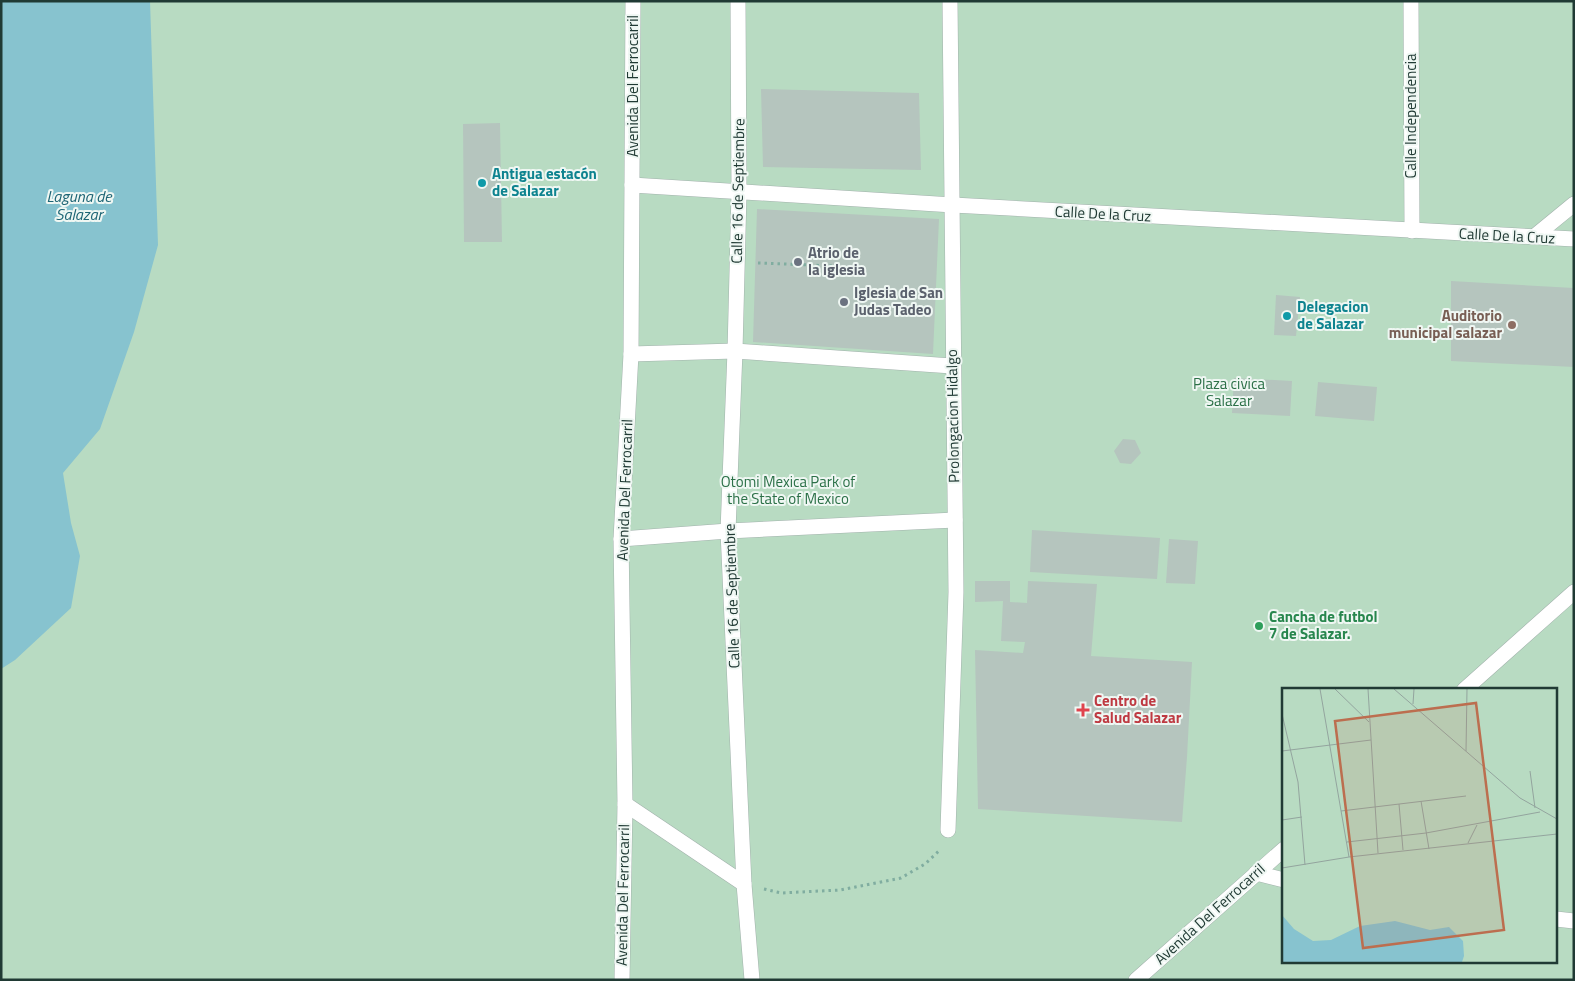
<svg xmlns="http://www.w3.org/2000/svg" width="1575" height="981" font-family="'Titillium Web',sans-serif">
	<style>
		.green { fill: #b8dbc2; fill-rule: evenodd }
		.water { fill: #87c3cf }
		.building { fill: #b5c5be }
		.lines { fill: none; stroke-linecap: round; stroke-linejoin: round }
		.street-casing { stroke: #a2b2ac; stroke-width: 16 }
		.path { stroke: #80ada0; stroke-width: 3; stroke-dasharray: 2.5 4; stroke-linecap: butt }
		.street { stroke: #fff; stroke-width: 15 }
		.culture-dot { fill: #0f9aa8; stroke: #eff7f3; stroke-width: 2 }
		.worship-dot { fill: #6b7280; stroke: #eff7f3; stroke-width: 2 }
		.education-dot { fill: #8d6e63; stroke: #eff7f3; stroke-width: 2 }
		.leisure-dot { fill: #2e9e5b; stroke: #eff7f3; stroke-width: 2 }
		.health-dot { fill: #e0444e; stroke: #eff7f3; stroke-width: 2 }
		.labels { text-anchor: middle; stroke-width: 4; stroke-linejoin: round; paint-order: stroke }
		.street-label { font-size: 15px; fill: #203a34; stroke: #eff7f3 }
		.culture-label { font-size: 15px; font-weight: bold; fill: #0d838f; stroke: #eff7f3; text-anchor: start }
		.worship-label { font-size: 15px; font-weight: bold; fill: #5b616d; stroke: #eff7f3; text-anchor: start }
		.education-label { font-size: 15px; font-weight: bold; fill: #785e54; stroke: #eff7f3; text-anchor: end }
		.park-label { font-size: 15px; fill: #2b7047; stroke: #eff7f3 }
		.leisure-label { font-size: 15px; font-weight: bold; fill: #27864d; stroke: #eff7f3; text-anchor: start }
		.health-label { font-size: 15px; font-weight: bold; fill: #be3a42; stroke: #eff7f3; text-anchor: start }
		.water-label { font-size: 16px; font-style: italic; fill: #1c6474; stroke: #eff7f3 }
		.inset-road { fill: none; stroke: #93a49e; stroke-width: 1 }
		.view { fill: #bc6e4f; fill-opacity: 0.15; stroke: #bc6e4f; stroke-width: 2.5 }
		.inset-edge { fill: none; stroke: #203a34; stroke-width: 2.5 }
	</style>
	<rect width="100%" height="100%" fill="#dfeae5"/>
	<path class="green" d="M1,1H1574V980H1ZM1284,690H1556V962H1284Z"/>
	<polygon class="water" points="1,1 150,1 158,245 134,332 100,429 63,473 71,523 80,556 71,608 15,660 1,669"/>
	<g class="building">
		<polygon points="761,89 919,93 921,170 763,167"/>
		<polygon points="500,123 502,242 464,242 463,124"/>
		<polygon points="757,209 939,219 933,354 753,342"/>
		<polygon points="1451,281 1574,288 1574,367 1451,361"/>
		<polygon points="1276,295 1300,297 1296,336 1274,335"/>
		<polygon points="1234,378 1292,381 1290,416 1232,413"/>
		<polygon points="1318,382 1377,387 1374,421 1315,416"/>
		<polygon points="1123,439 1135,440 1141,453 1131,464 1120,463 1114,451"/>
		<polygon points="1032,530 1160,538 1157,579 1030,572"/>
		<polygon points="1169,539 1198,541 1195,584 1166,583"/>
		<polygon points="975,581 1010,581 1010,602 1027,603 1028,581 1097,584 1091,656 1192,662 1187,757 1182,822 978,809 975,650 1023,653 1025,642 1001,641 1003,601 975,602"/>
	</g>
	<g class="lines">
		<defs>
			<g id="street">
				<polyline points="738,1 739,193 735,351 728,531 744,884 752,980"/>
				<polyline points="1411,1 1412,231"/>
				<polyline points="632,185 953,205 1574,239"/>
				<polyline points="1535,236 1574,204"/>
				<polyline points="631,354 735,351 952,366"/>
				<polyline points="621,539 728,531 955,520"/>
				<polyline points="1464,690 1574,592"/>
				<polyline points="625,804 744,884"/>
				<polyline points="948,830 956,592 950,1"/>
				<polyline points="1256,873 1284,880"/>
				<polyline points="1556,919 1574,921"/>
				<polyline points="622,980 625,804 621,539 631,354 633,1"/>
				<polyline points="1136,980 1284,849"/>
			</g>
		</defs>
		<use href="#street" class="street-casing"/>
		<g class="path">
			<polyline points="758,263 835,266"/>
			<polyline points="764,889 781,893 840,890 901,878 925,864 941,849"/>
		</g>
		<use href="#street" class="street"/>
	</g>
	<g class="culture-dot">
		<circle cx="482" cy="183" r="5"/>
		<circle cx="1287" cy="316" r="5"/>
	</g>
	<g class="worship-dot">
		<circle cx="798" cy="262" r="5"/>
		<circle cx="844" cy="302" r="5"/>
	</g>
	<circle class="education-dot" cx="1512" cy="325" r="5"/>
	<circle class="leisure-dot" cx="1259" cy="626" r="5"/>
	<path class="health-dot" d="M1080.5 702.5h5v5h5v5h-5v5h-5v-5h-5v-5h5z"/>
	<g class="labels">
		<g class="street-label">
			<text transform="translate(633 86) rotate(-90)" y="5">Avenida Del Ferrocarril</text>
			<text transform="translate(1411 116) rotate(-90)" y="5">Calle Independencia</text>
			<text transform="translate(738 191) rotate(-89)" y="5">Calle 16 de Septiembre</text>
			<text transform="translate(1103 214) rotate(3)" y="5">Calle De la Cruz</text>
			<text transform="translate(1507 236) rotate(3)" y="5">Calle De la Cruz</text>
			<text transform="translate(953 416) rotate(-91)" y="5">Prolongacion Hidalgo</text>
			<text transform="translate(625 490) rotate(-88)" y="5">Avenida Del Ferrocarril</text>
			<text transform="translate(732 596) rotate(-92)" y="5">Calle 16 de Septiembre</text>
			<text transform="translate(623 895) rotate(-89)" y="5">Avenida Del Ferrocarril</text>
			<text transform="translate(1210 914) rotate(-42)" y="5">Avenida Del Ferrocarril</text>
		</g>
		<g class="culture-label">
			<text x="492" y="179">Antigua estacón<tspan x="492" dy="17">de Salazar</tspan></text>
			<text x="1297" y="312">Delegacion<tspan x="1297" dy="17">de Salazar</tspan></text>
		</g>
		<g class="worship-label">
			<text x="808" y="258">Atrio de<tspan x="808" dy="17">la iglesia</tspan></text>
			<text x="854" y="298">Iglesia de San<tspan x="854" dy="17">Judas Tadeo</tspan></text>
		</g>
		<g class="education-label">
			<text x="1502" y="321">Auditorio<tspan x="1502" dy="17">municipal salazar</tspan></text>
		</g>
		<g class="park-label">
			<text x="1229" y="389">Plaza civica<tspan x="1229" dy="17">Salazar</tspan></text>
			<text x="788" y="487">Otomi Mexica Park of<tspan x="788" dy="17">the State of Mexico</tspan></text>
		</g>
		<g class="leisure-label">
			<text x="1269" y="622">Cancha de futbol<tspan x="1269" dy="17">7 de Salazar.</tspan></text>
		</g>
		<g class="health-label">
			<text x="1094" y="706">Centro de<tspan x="1094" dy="17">Salud Salazar</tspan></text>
		</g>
		<g class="water-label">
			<text x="79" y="202">Laguna de<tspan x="79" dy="18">Salazar</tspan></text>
		</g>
	</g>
	<g transform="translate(1282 688)">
		<rect width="275" height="275" fill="#dfeae5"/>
		<path d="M0,1H275V274H0Z" fill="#b8dbc2"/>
		<path d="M0,227L12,241L31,253L49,252L78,238L113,233L148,242L167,239L181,253L182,268L180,274H0Z" fill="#87c3cf"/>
		<path class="inset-road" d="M38,1L67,169M53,1L87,34M86,1L96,165M112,1L238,110L275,131M131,16L132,1M0,26L16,94L23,177M0,63L89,52M184,63L185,1M248,83L253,120M139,113L147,161M117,116L121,162M59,123L184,108M0,132L20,129M65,154L144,145L258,124M186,155L195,137M0,180L67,169L275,146"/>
		<path class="view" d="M194,15L222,242L81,260L53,33Z"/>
		<rect width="275" height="275" class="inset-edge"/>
	</g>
	<rect width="1575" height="981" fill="none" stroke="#203a34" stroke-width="5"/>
</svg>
